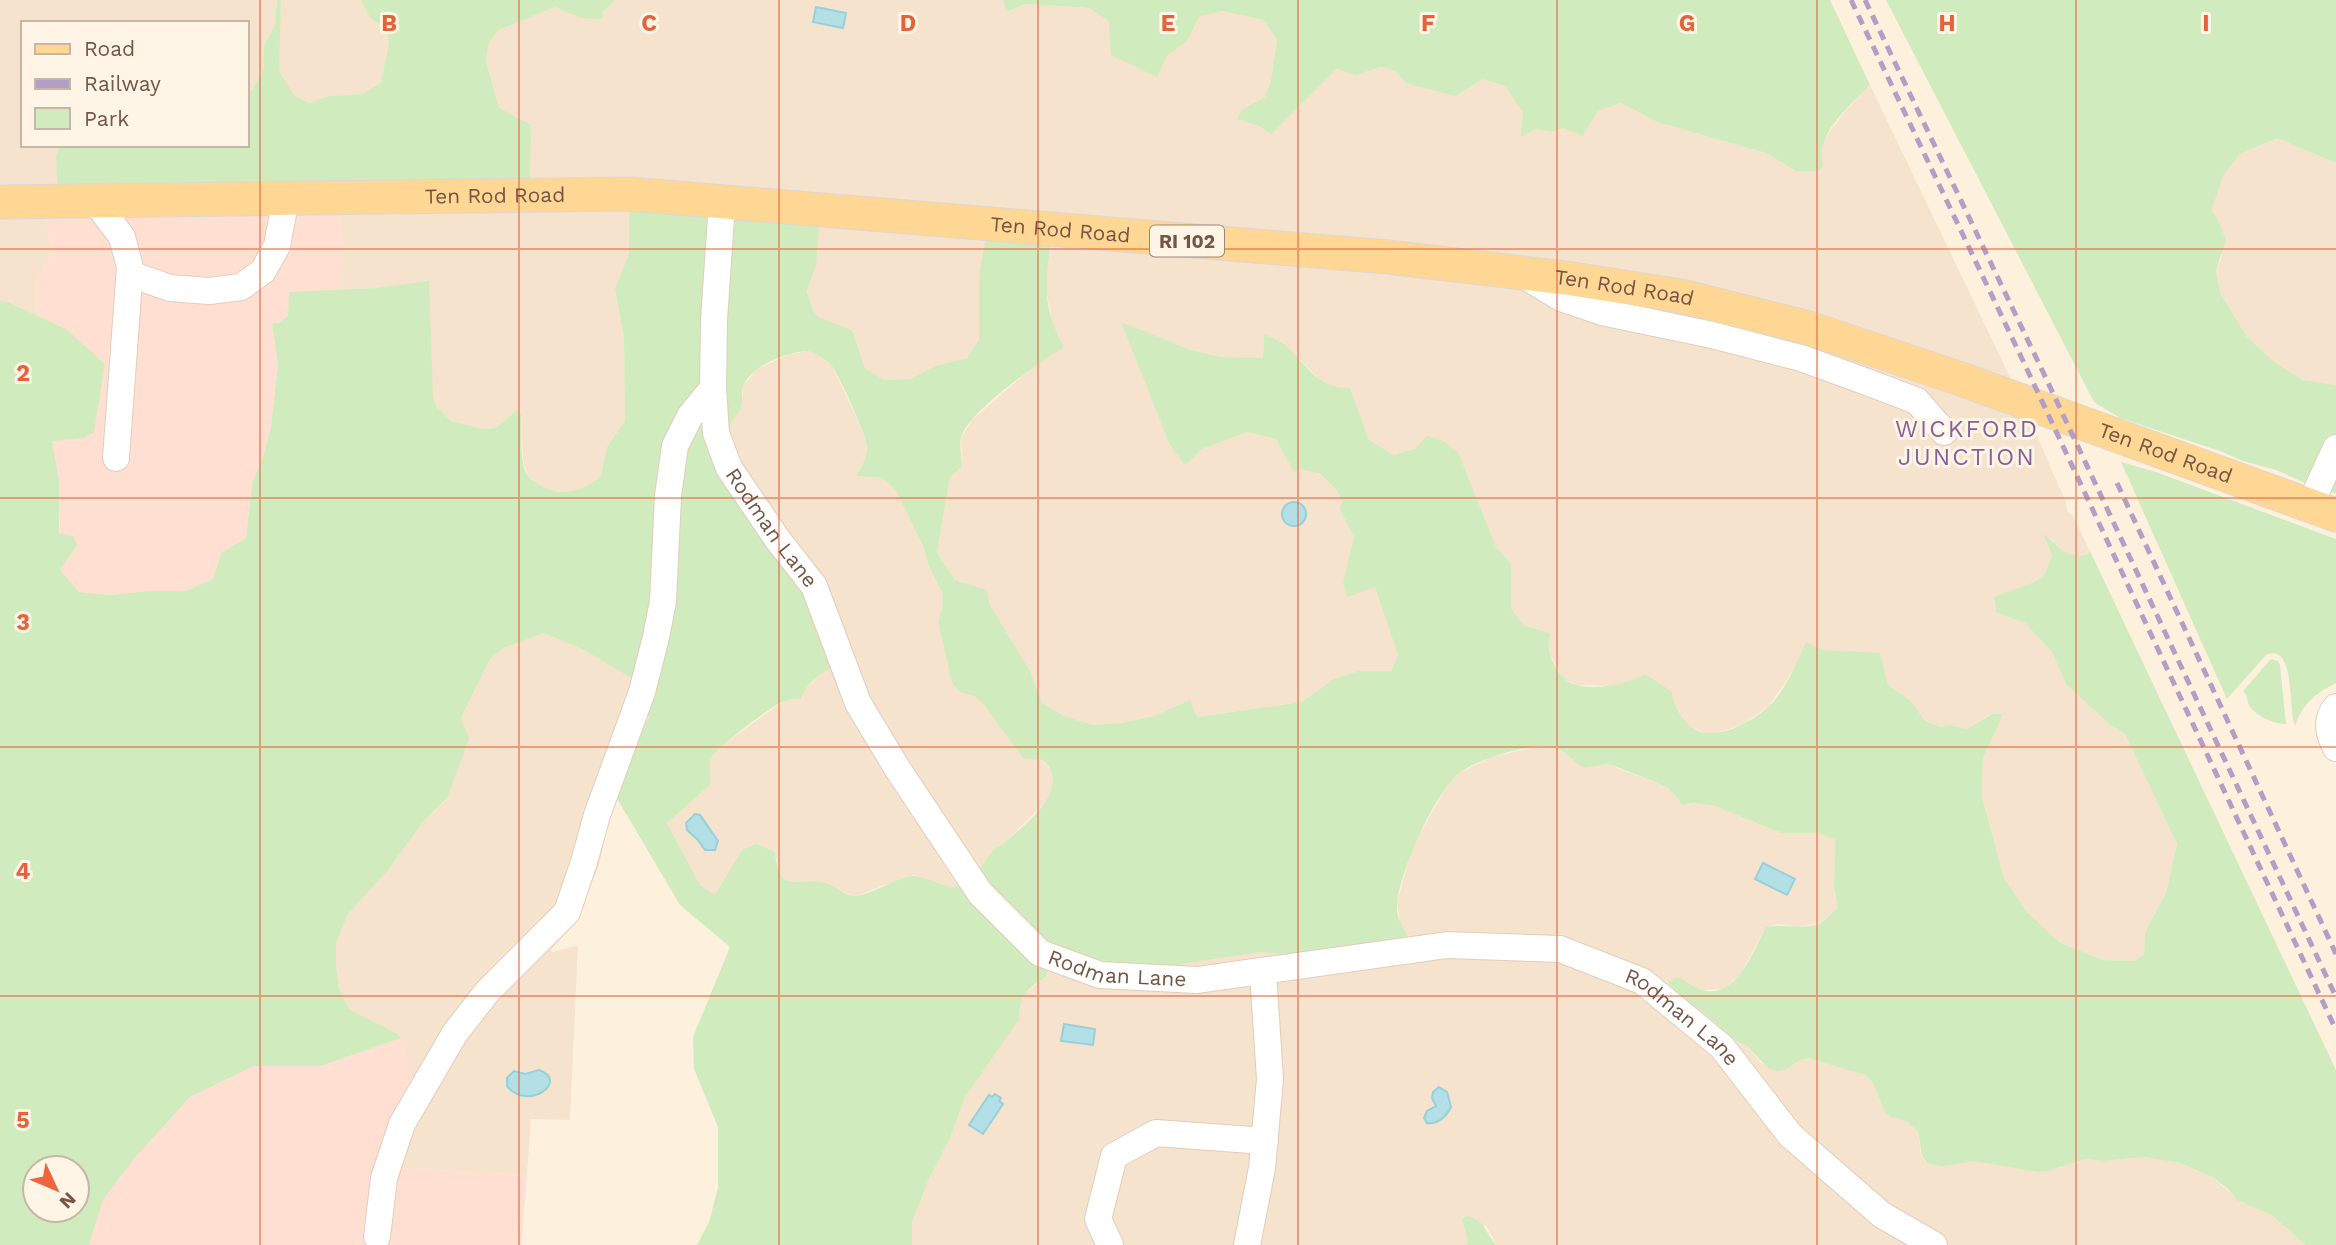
<svg xmlns="http://www.w3.org/2000/svg" width="2336" height="1245" font-family="'Work Sans',sans-serif">
	<style>
		.residential { fill: #f5e3cd }
		.commercial { fill: #ffdfd1 }
		.green { fill: #d0ebbd; fill-rule: evenodd }
		.water { fill: #b3e0e7; stroke: #98d0da; stroke-width: 2 }
		.lines { fill: none; stroke-linecap: round; stroke-linejoin: round }
		.minor-casing { stroke: #e2cdba; stroke-width: 28 }
		.major-casing { stroke: #ded6d2; stroke-width: 35 }
		.minor { stroke: #fff; stroke-width: 26 }
		.major { stroke: #ffd794; stroke-width: 33 }
		.rail { stroke: #b39ec6; stroke-width: 5; stroke-dasharray: 10 7; stroke-linecap: butt }
		.grid { fill: none; stroke: #e3633d; stroke-width: 2; stroke-opacity: 0.55 }
		.labels { text-anchor: middle; stroke-width: 6; stroke-linejoin: round; paint-order: stroke }
		.shield { fill: #fff5e6; stroke: #9e8675; stroke-width: 2 }
		.shield-label { font-size: 19px; font-weight: bold; fill: #755645 }
		.street-label { font-size: 21px; fill: #755645; stroke: #fff5e6 }
		.quarter-label { font-size: 24px; letter-spacing: 2px; fill: #866099; stroke: #fff5e6 }
		.grid-label { font-size: 23px; text-anchor: middle; font-weight: bold; fill: #e3633d; stroke: #fff5e6; stroke-width: 6; stroke-linejoin: round; paint-order: stroke }
	</style>
	<rect width="100%" height="100%" fill="#fdf1de"/>
	<g class="residential">
		<polygon points="0,0 277,0 275,25 264,45 263,69 252,91 247,93 247,23 23,23 23,145 60,145 56,156 57,191 36,194 53,251 34,286 38,316 8,302 0,301"/>
		<polygon points="281,0 361,0 370,18 386,28 389,42 381,83 362,94 329,96 309,103 295,96 278,72"/>
		<polygon points="615,0 1003,0 1006,12 1026,4 1089,8 1166,57 1188,40 1199,17 1223,11 1263,20 1277,40 1271,80 1265,97 1243,109 1236,119 1259,126 1270,133 1336,68 1356,75 1381,67 1395,71 1406,83 1482,79 1505,86 1523,113 1520,136 1536,129 1551,132 1564,128 1599,109 1621,103 1657,122 1766,153 1796,171 1821,158 1822,143 1825,138 1845,111 1870,85 2021,400 2066,502 2067,511 2073,516 2090,551 2086,555 2067,555 2062,552 2052,540 2044,534 2052,555 2045,574 2034,582 1994,597 1996,612 2025,623 2052,652 2066,684 2109,724 2125,734 2177,844 2166,893 2145,932 2144,955 2135,961 2103,960 2059,942 2026,911 2004,878 1982,797 1983,758 2002,715 1991,714 1967,729 1951,725 1941,727 1925,721 1911,701 1888,685 1880,654 1824,650 1806,642 1796,666 1769,706 1742,725 1710,735 1688,726 1672,700 1635,681 1616,686 1578,685 1564,679 1548,652 1550,633 1523,625 1511,608 1511,564 1496,547 1458,452 1415,449 1394,455 1369,440 1350,388 1336,389 1323,383 1282,342 1264,335 1263,358 1221,357 1191,350 1122,323 1185,464 1202,449 1247,432 1276,439 1294,471 1301,469 1313,470 1318,473 1337,491 1342,501 1341,509 1354,537 1343,582 1347,596 1375,586 1398,655 1391,671 1358,671 1334,679 1302,702 1197,717 1190,700 1154,716 1121,723 1093,725 1064,716 1042,703 1030,671 990,605 987,590 955,580 937,552 950,477 962,466 961,438 972,420 1035,365 1064,347 1053,327 1045,284 1054,227 979,276 979,340 967,358 937,365 910,379 883,380 865,368 852,330 818,317 812,308 807,291 816,265 629,193 629,253 615,291 624,338 625,421 607,447 601,476 588,486 568,493 547,490 528,476 523,460 521,414 517,410 496,428 483,429 451,421 436,406 376,288 337,290 343,255 339,197 499,108 486,61 489,42 499,30 555,7 581,18 602,19 602,13"/>
		<polygon points="2279,138 2336,163 2336,385 2304,380 2273,361 2247,337 2220,293 2216,270 2222,257 2211,211 2213,202 2223,176 2240,154"/>
		<polygon points="808,351 815,353 832,366 860,425 867,444 866,458 857,475 877,477 885,480 896,491 924,548 928,564 943,595 942,609 938,621 952,683 960,692 974,696 984,705 1023,757 1043,760 1052,773 1054,781 1050,798 1003,844 994,848 974,877 953,888 914,875 881,886 856,897 848,894 827,883 789,882 780,874 775,852 763,848 742,850 716,896 700,885 667,823 711,784 709,768 713,756 725,743 774,708 786,700 801,699 802,693 823,671 833,667 733,455 728,432 732,420 742,407 743,386 757,369 788,355"/>
		<polygon points="544,633 582,649 633,679 649,717 591,830 603,848 598,869 572,925 551,950 552,952 578,945 570,1120 531,1119 527,1175 399,1168 378,1149 413,1079 396,1033 349,1009 339,989 336,964 336,943 348,914 388,870 424,821 447,799 461,718 490,659 504,648"/>
		<polygon points="1551,746 1563,750 1583,768 1607,764 1667,787 1688,805 1694,803 1715,806 1781,833 1818,833 1835,840 1834,888 1838,907 1820,923 1798,927 1778,924 1766,927 1740,975 1724,989 1703,990 1678,977 1673,986 1684,1000 1702,1011 1735,1041 1747,1046 1761,1063 1787,1069 1800,1060 1808,1058 1865,1075 1873,1083 1884,1110 1896,1119 1908,1122 1918,1131 1921,1156 1928,1164 1934,1165 1973,1161 2037,1172 2060,1168 2071,1162 2085,1159 2104,1161 2143,1157 2180,1163 2212,1177 2242,1203 2256,1206 2270,1214 2306,1245 1497,1245 1486,1226 1462,1219 1468,1241 1466,1245 912,1245 912,1222 928,1181 950,1138 965,1097 1018,1009 1022,997 1038,982 1045,978 1053,959 1154,971 1188,963 1262,952 1290,955 1400,921 1397,903 1412,848 1447,786 1459,773 1492,757 1532,748"/>
	</g>
	<g class="commercial">
		<polygon points="36,194 339,197 343,255 337,290 279,323 272,325 278,364 271,426 263,457 252,483 246,538 221,553 213,579 185,591 147,591 112,595 79,592 60,570 59,480 52,440 84,438 66,329 38,316 34,286 53,251"/>
		<polygon points="401,1038 413,1079 378,1149 399,1168 527,1175 521,1245 89,1245 103,1200 133,1160 190,1097 254,1066 321,1066"/>
	</g>
	<g class="green">
		<polygon points="277,0 281,0 279,72 295,96 309,103 329,96 362,94 381,83 389,42 386,28 370,18 361,0 615,0 602,13 602,19 581,18 555,7 499,30 489,42 486,61 499,108 531,125 529,191 57,191 56,156 60,145 247,145 247,93 252,91 263,69 264,45 275,25"/>
		<path d="M1003,0H1830L1870,85C1850,106 1814,134 1823,165L1819,171H1796L1766,153L1657,122L1621,103L1599,110L1582,136L1564,128L1551,132L1536,129L1520,137L1523,113L1505,86L1482,79L1455,96L1406,83L1395,71L1381,67L1356,75L1336,69L1271,134L1259,126L1236,119L1243,109L1265,97L1271,80L1277,40L1263,20L1223,11L1199,17L1188,40L1166,57L1157,77L1111,55L1109,21L1089,8L1026,4L1006,12Z"/>
		<polygon points="1886,0 2336,0 2336,163 2278,138 2240,154 2223,176 2211,211 2217,218 2226,241 2216,270 2220,293 2247,337 2273,361 2303,380 2336,385 2336,494 2303,482 2276,470 2243,461 2220,451 2120,418 2094,402"/>
		<path d="M629,193L820,207L816,265L807,291L812,308L818,317L852,330L865,368L884,380L910,379L937,365L967,358L979,340V276L989,220L1054,227C1046,275 1039,303 1064,347C1040,362 967,412 961,438C959,446 962,458 962,466L950,477L937,552L955,580L987,590L990,605L1030,671L1042,703L1064,716L1093,725L1121,723L1154,716L1190,700L1197,717L1302,702L1334,679L1358,671H1391L1398,655L1375,587L1347,597L1343,582L1354,537L1340,509L1342,501L1337,491L1319,473L1301,469L1294,472L1276,439L1247,432L1202,449L1185,465L1170,445L1121,322L1191,350L1221,357L1263,358L1264,334C1271,337 1278,340 1284,344C1307,364 1316,389 1350,388L1369,440L1394,455L1415,449L1427,436L1443,441L1458,452L1496,547L1511,564V608L1523,625L1550,633C1550,638 1548,645 1549,650C1549,657 1559,674 1565,679C1582,694 1628,685 1645,674L1672,692C1672,702 1677,708 1682,717C1701,749 1745,727 1767,708C1783,695 1798,661 1806,642L1824,650L1880,653L1888,685L1911,701L1925,721L1941,727L1951,725L1967,729L1992,714H2003L1983,758L1982,797L2004,878L2026,911L2059,942L2103,960L2135,961L2144,955L2145,932L2166,893L2177,844L2125,734L2109,724L2066,684L2052,652L2025,623L1996,612L1994,597L2034,582L2045,574L2052,555L2043,533C2061,547 2060,557 2086,555L2090,551L2336,1070V1245H2306L2270,1214L2237,1200L2228,1189L2212,1177L2180,1163L2143,1157L2104,1161L2085,1159L2048,1171L2037,1172L1973,1161L1943,1166L1928,1164L1922,1156L1918,1131L1908,1122L1891,1117L1884,1110L1873,1083L1865,1075L1808,1058L1800,1060L1787,1069L1779,1071L1769,1069L1747,1046L1736,1041L1702,1011L1684,1000L1668,982L1678,977C1686,981 1695,987 1703,990C1737,1000 1754,949 1766,927C1783,923 1803,931 1820,923C1826,920 1832,912 1838,907L1834,888L1835,840L1818,833H1781L1715,806L1694,803L1682,805L1678,798L1667,787L1620,768L1607,764L1583,768C1573,761 1565,749 1553,747C1532,742 1473,760 1457,775C1433,797 1400,871 1397,904C1396,916 1401,924 1407,934L1395,942L1290,955L1262,952L1188,963L1154,971L1053,959L1045,978C1028,986 1018,1000 1019,1019L965,1097L950,1138L928,1181L912,1222V1245H697L709,1222L718,1188V1127L694,1069L693,1037L730,947L680,905L612,790L649,717L633,679L582,649L544,633L504,648L490,659L461,718L469,739L447,798L424,821L388,870L348,914L336,943V964L339,989L349,1009L396,1033L401,1038L321,1066H254L190,1097L133,1160L103,1200L89,1245H0V301L8,302L66,329L105,364L94,432L84,438L52,441L59,480V533L73,536L77,545L60,570L79,592L112,595L147,591H185L213,579L221,553L246,538L252,483L263,457L271,426L278,364L272,324L279,323L288,316L289,292L376,288L429,281L433,397L436,406L451,421L483,429L496,428L517,410L521,414C522,429 519,461 527,475C530,479 536,482 540,485C561,499 584,490 601,476L607,447L625,421L624,338L615,290L629,253ZM808,351C816,353 824,359 831,365C838,373 866,434 867,445C868,457 862,466 856,476L877,477L885,480L896,491L924,548L928,564L943,595L942,609L938,621L952,683L960,692L974,696L984,705L1023,758L1043,760C1074,790 1024,825 1003,844L994,848L974,877L953,888C943,885 920,875 912,876C896,878 866,897 855,896C844,896 836,885 825,883C797,876 780,897 775,852L756,844L742,850L715,895L700,885L667,823L711,784C710,774 708,765 713,756C721,744 770,707 784,701C789,699 796,699 801,699C805,685 821,672 833,667L802,583L746,479L748,470C735,457 723,442 732,422C734,417 739,413 741,408C744,402 740,394 743,387C750,366 787,352 808,351ZM35,1168H77V1210H35Z"/>
		<path d="M2121,462L2156,472L2336,539V683C2316,693 2302,704 2295,726C2288,710 2296,642 2266,655L2227,699Z"/>
		<path d="M2271,659L2278,661L2280,665L2286,724C2274,724 2258,717 2250,707C2246,701 2249,697 2243,691Z"/>
		<path d="M1468,1216C1486,1221 1485,1234 1497,1245H1466L1468,1241L1462,1219Z"/>
	</g>
	<g class="water">
		<polygon points="816,7 846,13 843,28 813,22"/>
		<circle cx="1294" cy="514" r="12"/>
		<polygon points="695,814 700,815 718,841 715,850 705,850 698,840 687,830 686,823"/>
		<polygon points="1763,863 1795,879 1787,895 1755,879"/>
		<polygon points="1064,1024 1095,1029 1093,1045 1061,1041"/>
		<path d="M539,1070C570,1081 528,1112 507,1086V1078L514,1071L525,1074Z"/>
		<path d="M1439,1087L1447,1092L1451,1107C1447,1116 1437,1125 1427,1123L1424,1118L1427,1111L1436,1106L1432,1098L1433,1092Z"/>
		<polygon points="995,1094 1001,1098 999,1101 1003,1104 983,1134 969,1125 989,1095 992,1097"/>
	</g>
	<g class="lines">
		<defs>
			<g id="minor">
				<polyline points="95,201 122,237 130,267 116,458"/>
				<path id="s1" d="M722,203L714,320L713,388L716,433L729,468L778,540L814,586L858,703L897,768L980,893L1040,953L1100,975L1197,980L1447,945L1560,949L1642,981L1722,1047L1790,1135L1882,1215L1934,1245"/>
				<polyline points="130,274 170,288 209,291 241,287 263,271 277,246 286,198"/>
				<polyline points="1523,275 1561,298 1602,312 1712,335 1801,358 1867,382 1917,401 1944,432"/>
				<polyline points="2310,505 2336,448"/>
				<path d="M2336,707C2325,720 2329,735 2336,748"/>
				<polyline points="377,1237 384,1178 402,1124 455,1033 487,992 567,912 584,862 597,815 642,692 656,637 663,601 668,496 675,446 690,416 713,388"/>
				<polyline points="1110,1245 1098,1219 1114,1156 1156,1133 1265,1141"/>
				<polyline points="1247,1245 1262,1168 1270,1079 1263,972"/>
			</g>
			<g id="major">
				<path id="s2" d="M0,202L629,194L1388,257L1566,278L1681,296L1809,328L1961,379L2336,515"/>
			</g>
		</defs>
		<use href="#minor" class="minor-casing"/>
		<use href="#major" class="major-casing"/>
		<use href="#minor" class="minor"/>
		<use href="#major" class="major"/>
		<g class="rail">
			<polyline points="1851,0 2025,365 2336,1030"/>
			<polyline points="1865,0 2043,372 2336,997"/>
			<polyline points="2117,483 2336,954"/>
		</g>
	</g>
	<path class="grid" d="M260,0V1245M519,0V1245M779,0V1245M1038,0V1245M1298,0V1245M1557,0V1245M1817,0V1245M2076,0V1245M0,249H2336M0,498H2336M0,747H2336M0,996H2336"/>
	<g class="labels">
		<rect class="shield" x="1150" y="225.5" width="74" height="31" rx="5"/>
		<g class="shield-label">
			<text x="1187" y="248">RI 102</text>
		</g>
		<g class="street-label">
			<text dy="7" stroke="none"><textPath href="#s2" startOffset="495">Ten Rod Road</textPath></text>
			<text dy="7" stroke="none"><textPath href="#s2" startOffset="1062">Ten Rod Road</textPath></text>
			<text dy="7" stroke="none"><textPath href="#s2" startOffset="1629">Ten Rod Road</textPath></text>
			<text dy="7" stroke="none"><textPath href="#s2" startOffset="2196">Ten Rod Road</textPath></text>
			<text dy="7" stroke="none"><textPath href="#s1" startOffset="341">Rodman Lane</textPath></text>
			<text dy="7" stroke="none"><textPath href="#s1" startOffset="929">Rodman Lane</textPath></text>
			<text dy="7" stroke="none"><textPath href="#s1" startOffset="1517">Rodman Lane</textPath></text>
		</g>
		<g class="quarter-label">
			<text x="1967" y="437">WICKFORD<tspan x="1967" dy="28">JUNCTION</tspan></text>
		</g>
	</g>
	<g class="grid-label">
		<text x="389" y="31">B</text>
		<text x="649" y="31">C</text>
		<text x="908" y="31">D</text>
		<text x="1168" y="31">E</text>
		<text x="1428" y="31">F</text>
		<text x="1687" y="31">G</text>
		<text x="1947" y="31">H</text>
		<text x="2206" y="31">I</text>
		<text x="23" y="381">2</text>
		<text x="23" y="630">3</text>
		<text x="23" y="879">4</text>
		<text x="23" y="1128">5</text>
	</g>
	<rect x="21" y="21" width="228" height="126" fill="#fff5e6" stroke="#c8b5a6" stroke-width="2"/>
	<rect x="35" y="44" width="35" height="10" fill="#ffd794" stroke="#c8b5a6" stroke-width="2"/>
	<text x="84" y="56" font-size="21" fill="#755645">Road</text>
	<rect x="35" y="79" width="35" height="10" fill="#b39ec6" stroke="#c8b5a6" stroke-width="2"/>
	<text x="84" y="91" font-size="21" fill="#755645">Railway</text>
	<rect x="35" y="108" width="35" height="21" fill="#d0ebbd" stroke="#c8b5a6" stroke-width="2"/>
	<text x="84" y="126" font-size="21" fill="#755645">Park</text>
	<g transform="translate(56 1189) rotate(134)"><circle r="33" fill="#fff5e6" stroke="#c8b5a6" stroke-width="2"/>
	<path d="M0-5L12 26L0 18L-12 26Z" fill="#ef643c"/>
	<text y="-10" font-size="19" font-weight="bold" text-anchor="middle" fill="#755645">N</text>
	</g>
</svg>
